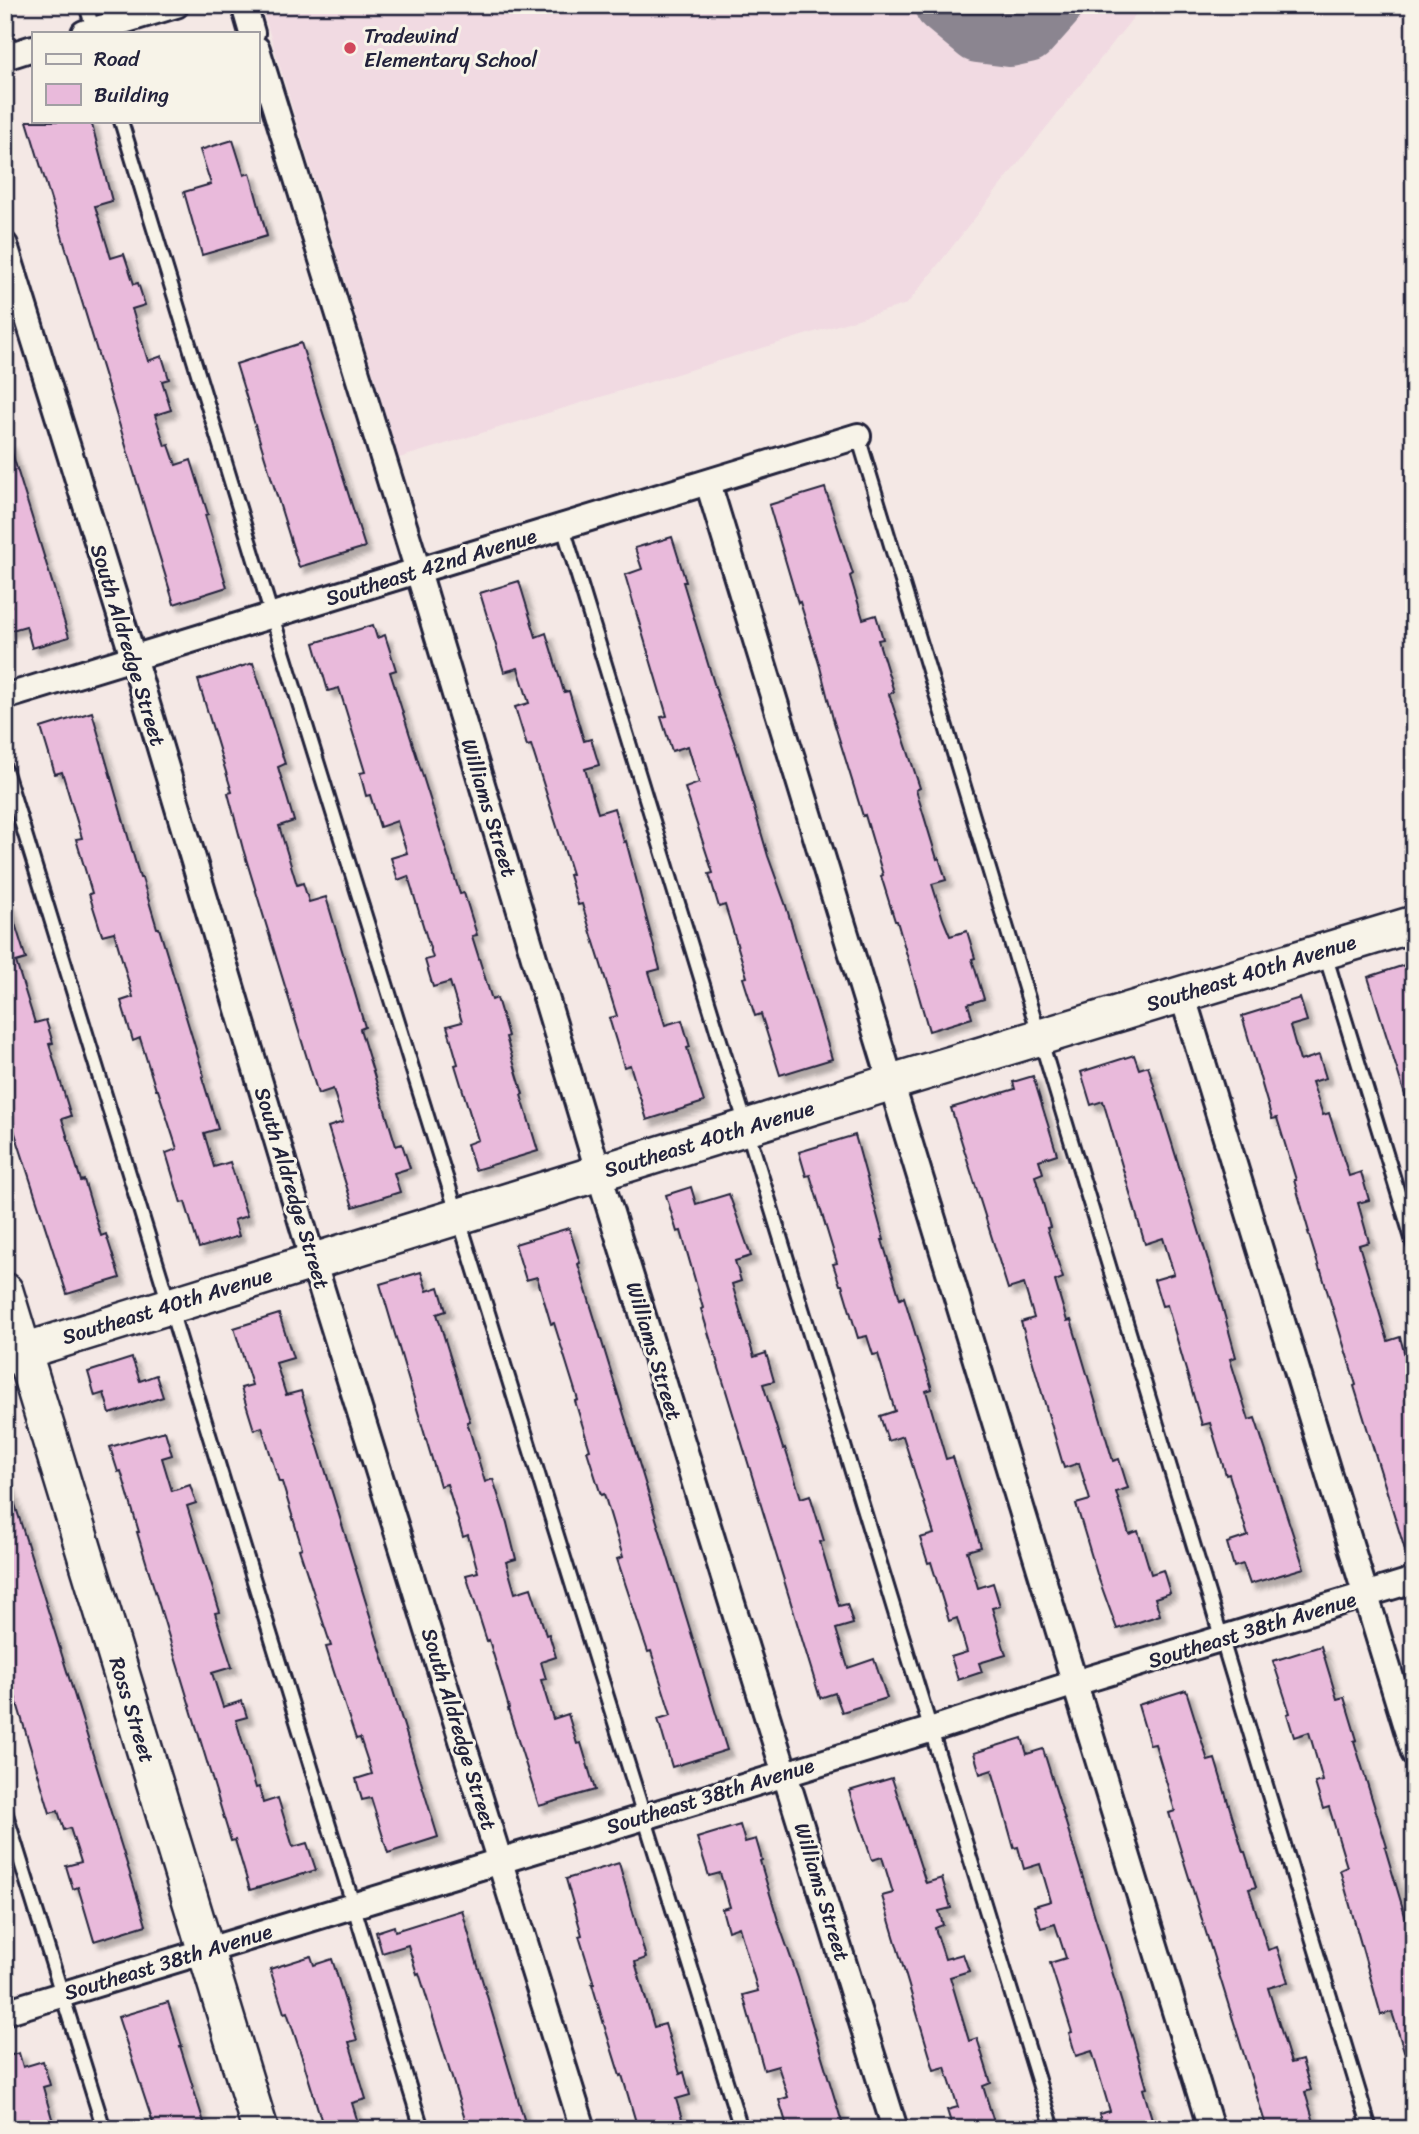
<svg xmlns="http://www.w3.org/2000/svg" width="1419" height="2134" font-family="Sriracha,sans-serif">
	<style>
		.built { fill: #f1dae2 }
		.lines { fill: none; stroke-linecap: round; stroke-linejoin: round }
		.taxiway { stroke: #8b8590; stroke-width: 58 }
		.building { fill: #e9badb; stroke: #22223b; stroke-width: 2; filter: url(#shadow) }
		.lane-casing { stroke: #22223b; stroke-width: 18 }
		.street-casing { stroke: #22223b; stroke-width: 30 }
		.secondary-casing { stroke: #22223b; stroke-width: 40 }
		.lane { stroke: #f7f3e8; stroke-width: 12 }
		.street { stroke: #f7f3e8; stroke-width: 24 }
		.secondary { stroke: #f7f3e8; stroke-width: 35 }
		.poi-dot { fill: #d1495b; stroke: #f7f3e8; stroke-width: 2.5 }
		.labels { text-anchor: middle; stroke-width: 6; stroke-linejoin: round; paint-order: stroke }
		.poi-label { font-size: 21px; fill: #22223b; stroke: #f7f3e8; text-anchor: start }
		.street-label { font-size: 21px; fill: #22223b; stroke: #f7f3e8 }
	</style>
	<defs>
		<filter id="shadow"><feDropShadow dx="6" dy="6" stdDeviation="2" flood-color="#0004"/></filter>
	</defs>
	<rect width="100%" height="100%" fill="#f4e8e5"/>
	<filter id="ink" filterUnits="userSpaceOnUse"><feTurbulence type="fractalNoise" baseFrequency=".0143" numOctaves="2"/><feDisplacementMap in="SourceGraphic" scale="14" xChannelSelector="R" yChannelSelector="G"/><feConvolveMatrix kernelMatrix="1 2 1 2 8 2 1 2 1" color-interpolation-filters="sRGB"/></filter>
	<g filter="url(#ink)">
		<polygon class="built" points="261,5 1143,5 907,304 399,458"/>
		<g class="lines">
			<polyline class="taxiway" points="943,5 978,34 1010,38 1028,34 1054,5"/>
		</g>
		<g class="building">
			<polygon points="27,121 91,121 112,201 95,206 111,258 124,254 134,284 138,283 145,305 132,309 148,361 162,356 169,379 162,381 171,410 155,415 165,446 169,445 176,465 191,460 208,514 205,515 227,587 174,604"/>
			<polygon points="233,140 244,175 250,173 267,236 202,255 184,192 211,184 200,150"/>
			<polygon points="301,343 365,547 299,567 236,364"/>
			<polygon points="5,443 9,443 69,637 32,648 26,626 5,632 5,608 11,606 5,587"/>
			<polygon points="825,488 853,574 850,576 863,619 876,615 883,639 878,640 894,692 889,694 920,788 916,790 937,859 939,858 946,880 932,884 943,919 950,936 967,931 975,958 972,959 984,999 968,1004 972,1018 929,1031 897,921 895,921 881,876 883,875 865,815 863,816 833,719 820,667 800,602 798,603 769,505"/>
			<polygon points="672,537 686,582 683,582 719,700 737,750 768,856 786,906 832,1059 780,1075 761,1014 755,1016 743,978 747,977 725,905 719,907 709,874 713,873 685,788 699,783 688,746 672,751 661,717 667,716 625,575 642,569 635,548"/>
			<polygon points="519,581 536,637 546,633 564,692 569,691 584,741 591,739 599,765 585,769 598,813 614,808 624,842 626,841 660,969 649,972 665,1025 682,1020 690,1047 687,1048 704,1102 647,1120 630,1065 624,1067 609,1018 617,1016 582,904 578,905 569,875 572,874 531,745 527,746 515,707 529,703 518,668 504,672 480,593"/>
			<polygon points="373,625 377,638 385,635 396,670 390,672 460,894 464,893 477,935 472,936 492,1000 497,998 508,1036 506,1037 523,1094 521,1095 538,1151 475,1170 467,1144 478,1140 455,1065 458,1064 447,1026 462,1022 450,982 433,987 425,960 433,958 408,876 398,880 391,858 407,853 397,821 380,827 370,795 366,796 360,773 365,772 339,688 328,691 314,643"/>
			<polygon points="253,663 285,764 278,767 294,821 279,826 297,885 303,883 309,902 326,897 365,1027 360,1029 396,1146 402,1144 410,1168 394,1173 400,1192 353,1207 328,1127 343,1122 333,1089 318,1094 243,849 228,793 232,792 198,680"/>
			<polygon points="92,712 140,878 142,878 157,928 159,928 204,1076 202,1077 218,1129 204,1133 214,1167 230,1162 247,1216 234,1220 239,1236 199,1248 185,1202 181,1203 166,1153 177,1149 158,1090 156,1090 140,1038 133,1041 121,1001 133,997 114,932 102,935 89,894 92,893 76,839 82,838 62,772 55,774 41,728"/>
			<polygon points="9,904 26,959 16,962 35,1023 46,1020 53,1043 49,1044 71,1116 62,1119 81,1181 84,1180 101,1236 106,1234 120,1278 67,1294 5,1102 5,905"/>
			<polygon points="1414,962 1414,1111 1410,1111 1368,977"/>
			<polygon points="1300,998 1307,1021 1290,1026 1300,1061 1319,1055 1326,1078 1312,1082 1323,1115 1329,1113 1349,1176 1361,1172 1369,1200 1358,1203 1369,1242 1359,1245 1388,1341 1400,1337 1414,1389 1414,1565 1410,1566 1354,1386 1356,1385 1321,1271 1320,1271 1308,1232 1309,1232 1294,1180 1296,1180 1277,1118 1272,1119 1242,1016"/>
			<polygon points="1134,1055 1139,1069 1148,1066 1221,1302 1236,1357 1230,1359 1249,1420 1255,1418 1304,1568 1250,1584 1243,1564 1234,1567 1227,1543 1248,1536 1229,1474 1226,1475 1210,1423 1202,1425 1167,1305 1162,1306 1154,1280 1174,1274 1163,1238 1145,1244 1103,1101 1091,1105 1081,1072"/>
			<polygon points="1033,1076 1057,1154 1039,1160 1043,1173 1035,1176 1050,1227 1047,1228 1063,1278 1055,1281 1067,1321 1071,1320 1113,1461 1119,1459 1128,1488 1116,1492 1129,1534 1138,1531 1151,1574 1163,1570 1170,1593 1155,1598 1160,1615 1117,1629 1097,1574 1076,1504 1090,1500 1079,1463 1064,1468 1021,1322 1034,1318 1024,1284 1008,1289 951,1108 1015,1089 1013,1082"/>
			<polygon points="855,1135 884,1240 882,1240 900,1299 904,1297 932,1389 926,1391 946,1459 953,1457 981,1547 967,1551 978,1588 993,1583 1000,1606 992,1608 1006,1655 979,1663 982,1672 958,1680 951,1657 967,1652 957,1618 949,1621 931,1562 928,1563 920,1538 934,1534 903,1436 888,1441 880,1416 895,1411 878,1354 873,1355 867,1336 858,1338 842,1285 840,1285 833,1264 837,1263 810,1175 806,1176 799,1152"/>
			<polygon points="691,1187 696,1204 729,1194 751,1256 735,1261 741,1281 732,1284 754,1357 766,1353 774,1381 763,1384 783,1449 785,1448 801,1498 810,1495 824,1541 820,1542 839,1606 847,1604 853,1624 836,1629 848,1668 874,1659 887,1698 842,1712 835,1693 820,1698 701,1309 703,1308 681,1231 677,1232 666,1195"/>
			<polygon points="569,1228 580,1263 578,1264 727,1750 672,1767 658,1719 671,1715 651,1651 648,1652 617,1559 623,1557 604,1494 601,1495 587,1451 590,1450 575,1401 578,1400 554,1323 551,1324 537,1277 526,1280 515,1244"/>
			<polygon points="421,1272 427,1291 439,1287 446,1311 437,1314 470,1421 467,1422 485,1482 493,1479 507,1523 516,1559 506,1562 515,1593 531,1588 546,1635 549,1634 556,1657 541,1662 546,1679 541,1680 553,1719 568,1714 577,1744 581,1743 595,1790 539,1806 508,1709 509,1708 489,1640 487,1641 466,1575 478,1572 468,1535 463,1537 447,1484 440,1486 380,1284"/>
			<polygon points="279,1314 293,1358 276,1363 286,1395 301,1391 438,1837 388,1853 371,1798 362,1800 356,1779 372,1774 360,1738 356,1739 339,1688 326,1647 331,1646 299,1549 302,1548 282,1482 279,1482 262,1427 254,1430 241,1388 252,1385 234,1328"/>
			<polygon points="132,1358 140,1381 156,1375 163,1397 110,1414 104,1393 95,1396 88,1372"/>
			<polygon points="165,1431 172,1455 162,1458 172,1491 190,1485 196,1503 187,1506 220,1612 215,1613 232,1667 212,1673 223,1707 242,1701 247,1717 236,1720 256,1788 259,1787 263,1803 278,1798 293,1847 307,1843 316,1870 250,1890 235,1840 231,1841 137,1532 139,1532 121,1471 118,1472 110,1447"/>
			<polygon points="5,1485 9,1485 146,1925 94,1941 78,1887 73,1889 66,1866 81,1862 70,1828 64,1830 58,1811 50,1813 5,1663"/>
			<polygon points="1321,1646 1337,1699 1344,1697 1357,1740 1354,1741 1387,1847 1385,1848 1414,1946 1414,2070 1410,2070 1392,2012 1381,2015 1340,1870 1347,1867 1329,1807 1323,1809 1315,1783 1323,1781 1309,1732 1294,1737 1287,1714 1290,1713 1273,1661"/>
			<polygon points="1186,1690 1208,1761 1215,1759 1243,1852 1245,1852 1256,1887 1249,1889 1268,1950 1277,1947 1288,1982 1268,1988 1291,2063 1302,2060 1311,2090 1305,2092 1316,2129 1267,2129 1169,1813 1175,1811 1155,1744 1150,1745 1138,1705"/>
			<polygon points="1022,1738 1027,1754 1043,1749 1133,2039 1147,2088 1143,2089 1155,2129 1104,2129 1099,2114 1110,2111 1092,2051 1076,2056 1069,2033 1072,2032 1050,1963 1066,1958 1055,1924 1041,1928 1034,1906 1051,1901 1040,1864 1024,1869 1018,1847 1014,1848 992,1770 980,1774 974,1753"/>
			<polygon points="892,1778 926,1883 942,1878 951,1908 939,1911 943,1925 935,1928 945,1959 963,1954 969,1971 950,1977 969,2041 977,2038 991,2083 983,2086 996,2129 953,2129 947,2110 958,2107 945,2067 934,2070 882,1896 893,1893 882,1857 872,1860 849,1791"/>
			<polygon points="740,1825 745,1842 756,1839 762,1860 760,1861 780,1927 798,1978 844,2129 788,2129 779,2100 788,2097 778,2066 764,2070 743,1995 758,1991 739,1927 728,1931 722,1909 730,1907 720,1873 709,1876 697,1838"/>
			<polygon points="619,1863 646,1958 635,1962 654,2027 665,2024 680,2074 684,2072 690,2095 676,2099 685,2129 638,2129 622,2075 620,2076 605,2028 592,1984 594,1984 579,1936 582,1935 566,1879"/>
			<polygon points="462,1910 475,1956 527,2129 468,2129 419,1973 417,1974 408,1945 382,1953 376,1932 394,1926 395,1931"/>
			<polygon points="311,1956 314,1965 332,1959 357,2040 349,2042 366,2099 352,2103 360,2129 324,2129 302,2057 287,2012 284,2013 270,1969"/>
			<polygon points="168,2002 182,2046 180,2046 206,2129 155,2129 118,2017"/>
			<polygon points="19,2053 23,2067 43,2061 50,2085 43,2087 55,2129 5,2129 5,2057"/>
		</g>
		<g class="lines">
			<defs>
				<g id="lane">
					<polyline points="86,5 94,32"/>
					<polyline points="121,121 272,616 741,2129"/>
					<polyline points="858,436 1370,2129"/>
					<path d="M563,527C725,1061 892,1594 1053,2129"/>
					<polyline points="5,769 422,2129"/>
					<polyline points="1325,954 1414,1245"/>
					<polyline points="5,1811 104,2129"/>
				</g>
				<g id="street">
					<polyline points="244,5 252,33"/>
					<polyline points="84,33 176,5"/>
					<polyline points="257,49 418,571 599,1174 895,2129"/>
					<polyline points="5,57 33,48"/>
					<polyline points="5,245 133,657 313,1261 583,2129"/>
					<polyline points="708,483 1211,2129"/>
					<polyline points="5,697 858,436"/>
					<polyline points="1182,994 1414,1753"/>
					<polyline points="5,2012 933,1729 1075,1683 1414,1580"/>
				</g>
				<g id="secondary">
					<polyline points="5,1291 260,2129"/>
					<polyline points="5,1357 892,1082 1414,924"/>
				</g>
			</defs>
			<use href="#lane" class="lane-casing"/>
			<use href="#street" class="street-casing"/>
			<use href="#secondary" class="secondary-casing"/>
			<use href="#lane" class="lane"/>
			<use href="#street" class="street"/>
			<use href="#secondary" class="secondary"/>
		</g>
	</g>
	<circle class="poi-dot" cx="350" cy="48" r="7"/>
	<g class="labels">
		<g class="poi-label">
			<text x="364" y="43">Tradewind<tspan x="364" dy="24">Elementary School</tspan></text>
		</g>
		<g class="street-label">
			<text transform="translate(431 567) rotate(-17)" y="7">Southeast 42nd Avenue</text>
			<text transform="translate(128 645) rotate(73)" y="7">South Aldredge Street</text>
			<text transform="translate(489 808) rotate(73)" y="7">Williams Street</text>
			<text transform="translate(1251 973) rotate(-17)" y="7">Southeast 40th Avenue</text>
			<text transform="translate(709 1139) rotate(-17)" y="7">Southeast 40th Avenue</text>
			<text transform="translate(292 1188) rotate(73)" y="7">South Aldredge Street</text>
			<text transform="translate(167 1306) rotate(-17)" y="7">Southeast 40th Avenue</text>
			<text transform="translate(654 1351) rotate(73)" y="7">Williams Street</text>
			<text transform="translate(1252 1630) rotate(-17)" y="7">Southeast 38th Avenue</text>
			<text transform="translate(132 1710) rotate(73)" y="7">Ross Street</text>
			<text transform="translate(459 1729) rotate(73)" y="7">South Aldredge Street</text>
			<text transform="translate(710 1796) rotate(-17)" y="7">Southeast 38th Avenue</text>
			<text transform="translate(822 1892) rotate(73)" y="7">Williams Street</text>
			<text transform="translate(168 1962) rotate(-17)" y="7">Southeast 38th Avenue</text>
		</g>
	</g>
	<rect width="1419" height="2134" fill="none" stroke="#f7f3e8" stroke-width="28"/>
	<rect x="14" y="14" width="1391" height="2106" fill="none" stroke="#22223b" stroke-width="2.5" filter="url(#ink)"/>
	<rect x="32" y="32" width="228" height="91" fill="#f7f3e8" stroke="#a29fa3" stroke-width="2"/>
	<rect x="46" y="54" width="35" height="10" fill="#f7f3e8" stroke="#a29fa3" stroke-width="2"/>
	<text x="94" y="66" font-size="21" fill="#22223b">Road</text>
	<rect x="46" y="84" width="35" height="21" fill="#e9badb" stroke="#a29fa3" stroke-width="2"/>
	<text x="94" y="102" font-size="21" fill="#22223b">Building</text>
</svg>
